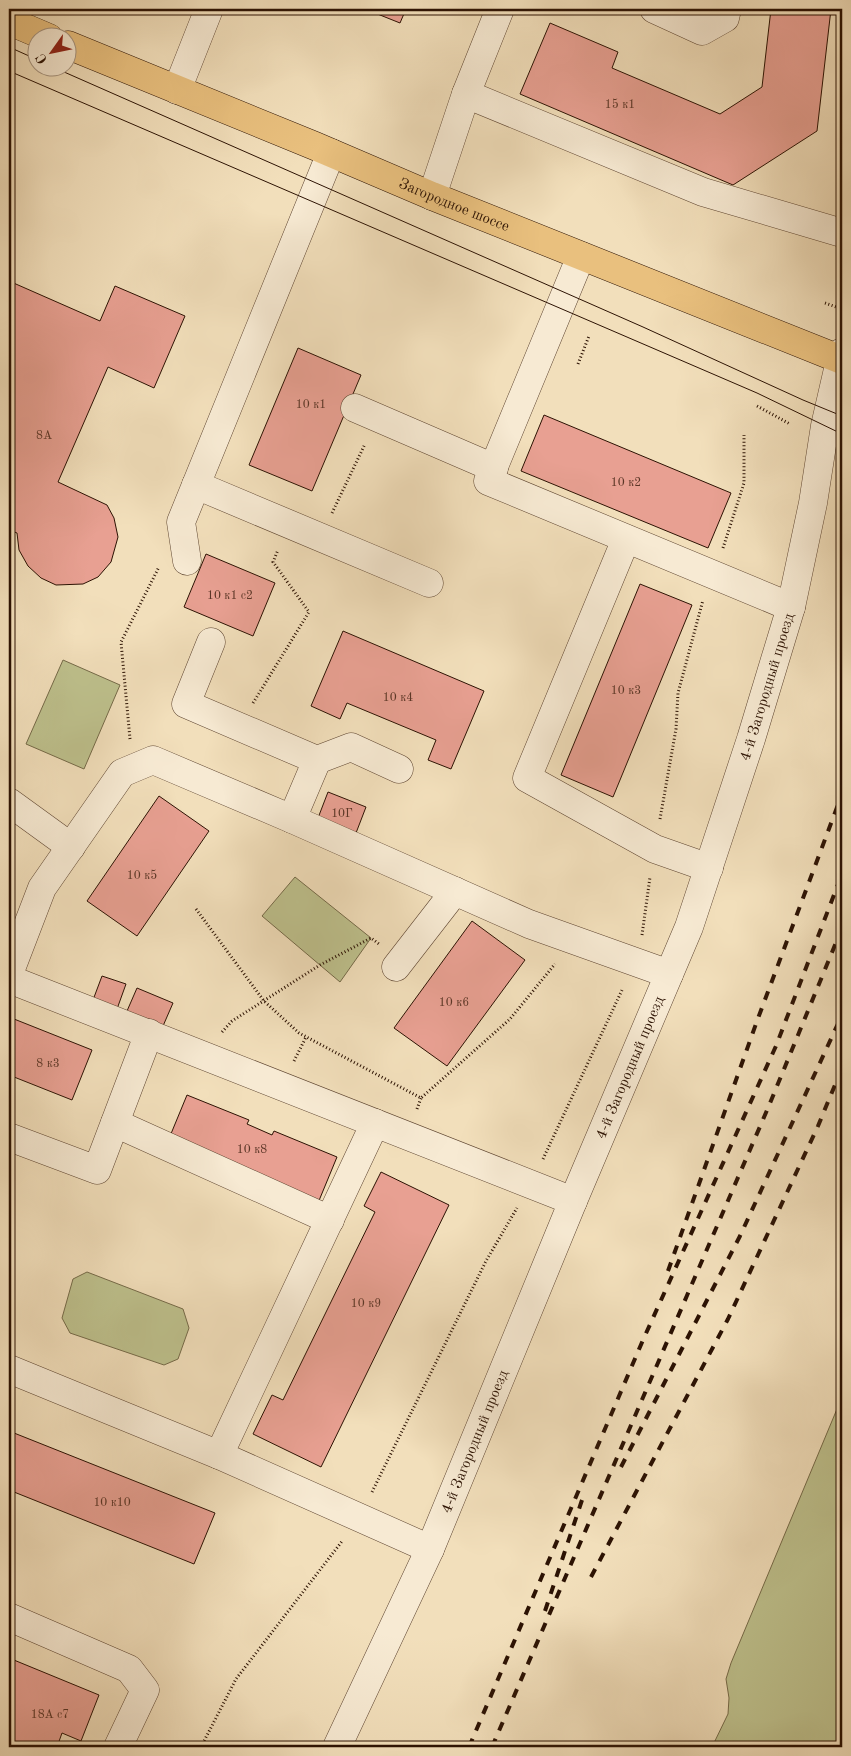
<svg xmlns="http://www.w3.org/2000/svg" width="851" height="1756" font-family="'Old Standard TT',serif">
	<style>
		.green { fill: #bec18d; stroke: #756a48 }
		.building { fill: #e8a092; stroke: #2c1203 }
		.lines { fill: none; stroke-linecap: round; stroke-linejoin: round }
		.minor-casing { stroke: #5e4531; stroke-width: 29 }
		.major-casing { stroke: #2c1203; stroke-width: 29 }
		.path { stroke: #2c1203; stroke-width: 3; stroke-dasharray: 1 2.5; stroke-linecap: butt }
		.minor { stroke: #f7ead3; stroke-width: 28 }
		.major { stroke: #e9c07e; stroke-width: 28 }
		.tram { stroke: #2c1203; stroke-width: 1 }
		.rail { stroke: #2c1203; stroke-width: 4; stroke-dasharray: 9 9; stroke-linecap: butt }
		.labels { text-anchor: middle; stroke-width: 4; stroke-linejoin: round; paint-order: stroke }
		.number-label { font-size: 12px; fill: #5b3627 }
		.street-label { font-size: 15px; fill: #2c1203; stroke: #f7ead3 }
	</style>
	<rect width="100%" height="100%" fill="#f2dfbb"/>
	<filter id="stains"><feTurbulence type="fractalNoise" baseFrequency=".004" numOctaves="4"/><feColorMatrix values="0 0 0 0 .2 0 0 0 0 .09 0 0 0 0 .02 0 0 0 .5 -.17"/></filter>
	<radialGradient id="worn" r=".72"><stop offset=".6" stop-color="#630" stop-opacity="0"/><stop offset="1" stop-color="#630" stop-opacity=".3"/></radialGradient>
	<g class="green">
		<polygon points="63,660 120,685 84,769 26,744"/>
		<polygon points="295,877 371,938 340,982 262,916"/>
		<polygon points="87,1272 183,1309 189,1328 178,1359 164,1365 70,1333 62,1318 73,1279"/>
		<polygon points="842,1397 842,1735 835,1747 712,1747 728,1714 729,1698 726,1679 731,1663"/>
	</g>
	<g class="building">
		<polygon points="365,9 406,9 400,23"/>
		<polygon points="771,9 831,9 817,131 733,185 520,94 550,23 618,52 612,68 720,114 762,87"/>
		<polygon points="9,281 100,321 115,286 185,316 154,388 108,367 58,482 107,505 114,518 118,537 111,562 98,577 83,584 56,585 41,578 28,566 19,550 17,533 9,530"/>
		<polygon points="298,348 361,375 312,491 249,465"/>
		<polygon points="544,415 731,493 708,548 521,471"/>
		<polygon points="206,554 275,583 253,636 184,607"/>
		<polygon points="640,584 692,605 613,797 561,775"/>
		<polygon points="343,631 484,691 451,769 428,760 436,740 347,703 340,719 311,706"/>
		<polygon points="328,792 366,807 356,833 318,818"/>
		<polygon points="159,796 209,831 137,936 87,901"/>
		<polygon points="472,921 525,960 447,1066 394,1028"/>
		<polygon points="102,976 126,984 117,1009 93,1000"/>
		<polygon points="137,988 173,1003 163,1026 127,1011"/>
		<polygon points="9,1017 92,1050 72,1100 9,1075"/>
		<polygon points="187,1095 249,1120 247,1124 272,1135 274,1131 337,1157 318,1203 168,1141"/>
		<polygon points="381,1172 449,1205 321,1467 253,1434 272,1395 283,1400 375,1212 364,1206"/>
		<polygon points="9,1431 215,1513 194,1564 9,1490"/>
		<polygon points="9,1658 99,1695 81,1741 62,1733 57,1747 9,1747"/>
	</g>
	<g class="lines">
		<defs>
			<g id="minor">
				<polyline points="654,9 702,31 725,18 727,9"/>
				<polyline points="177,90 209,9"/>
				<polyline points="466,94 703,192 842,233"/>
				<polyline points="432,196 466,94 500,9"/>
				<polyline points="581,256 488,481 791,607"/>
				<polyline points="355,408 494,468"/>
				<polyline points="196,485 429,583"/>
				<polyline points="626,539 527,778 655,849 709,868"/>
				<polyline points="187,561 181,522 331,153"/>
				<polyline points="211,642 186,704 317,760 351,747 399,769"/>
				<polyline points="9,802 71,847"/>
				<polyline points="292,819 317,760"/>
				<polyline points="396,967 455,891"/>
				<polyline points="9,974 42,888 122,773 153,760 292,819 529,924 669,974"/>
				<polyline points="9,979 573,1201"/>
				<polyline points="115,1123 330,1220"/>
				<polyline points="375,1123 219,1455 430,1549"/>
				<polyline points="9,1137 97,1170 149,1033"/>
				<polyline points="9,1369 219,1455"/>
				<polyline points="9,1617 129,1669 145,1690 118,1747"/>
				<path id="s1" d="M337,1747L430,1549L573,1201L689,927L751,739L791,607L813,503L825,426L842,352"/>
			</g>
			<g id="major">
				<polyline points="9,21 49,38"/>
				<path id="s2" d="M68,45L315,146L432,196L842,360"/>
			</g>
		</defs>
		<use href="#minor" class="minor-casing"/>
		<use href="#major" class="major-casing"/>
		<g class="path">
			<polyline points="825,303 842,309"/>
			<polyline points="578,364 589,336"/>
			<polyline points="757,406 790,424"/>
			<polyline points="332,513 365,444"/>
			<polyline points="723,548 744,483 744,435"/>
			<polyline points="253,703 309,612 273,562 278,550"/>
			<polyline points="130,739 121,642 159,567"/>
			<polyline points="660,819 676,729 678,693 703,600"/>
			<polyline points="196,909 264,1001 299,1033 421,1098 510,1019 555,964"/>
			<polyline points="642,935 650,877"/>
			<polyline points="222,1032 232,1021 320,965 371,938 379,944"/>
			<polyline points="294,1061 306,1037"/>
			<polyline points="417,1109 421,1098"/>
			<polyline points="543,1159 623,988"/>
			<polyline points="372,1492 486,1261 517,1208"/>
			<polyline points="201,1747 236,1679 343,1540"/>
		</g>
		<use href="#minor" class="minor"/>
		<use href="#major" class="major"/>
		<g class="tram">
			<polyline points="9,47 38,60"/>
			<polyline points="55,68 643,327 803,400 842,416"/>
			<polyline points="9,71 757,393 842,434"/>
		</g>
		<g class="rail">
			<polyline points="668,1271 757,1021 842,794"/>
			<polyline points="621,1467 740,1236 842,1015"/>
			<polyline points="591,1577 728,1319 818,1126 842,1068"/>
			<polyline points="545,1611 583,1497"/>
			<polyline points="469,1747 643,1340 776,1046 842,874"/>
			<polyline points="492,1747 768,1108 842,928"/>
		</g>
	</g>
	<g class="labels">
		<g class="number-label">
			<text x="620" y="108">15 к1</text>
			<text x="311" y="408">10 к1</text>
			<text x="44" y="439">8А</text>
			<text x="626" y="486">10 к2</text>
			<text x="230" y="599">10 к1 c2</text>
			<text x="626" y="694">10 к3</text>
			<text x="398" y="701">10 к4</text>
			<text x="342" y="817">10Г</text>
			<text x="142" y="879">10 к5</text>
			<text x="454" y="1006">10 к6</text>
			<text x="48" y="1067">8 к3</text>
			<text x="252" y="1153">10 к8</text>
			<text x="366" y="1307">10 к9</text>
			<text x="112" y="1506">10 к10</text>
			<text x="50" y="1718">18А с7</text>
		</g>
		<g class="street-label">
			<text dy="5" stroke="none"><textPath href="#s2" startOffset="418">Загородное шоссе</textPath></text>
			<text dy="5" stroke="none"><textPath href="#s1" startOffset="1145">4-й Загородный проезд</textPath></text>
			<text dy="5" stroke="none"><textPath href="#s1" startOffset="740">4-й Загородный проезд</textPath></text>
			<text dy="5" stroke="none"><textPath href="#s1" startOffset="335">4-й Загородный проезд</textPath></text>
		</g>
	</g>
	<rect width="851" height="1756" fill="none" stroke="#f2dfbb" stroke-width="30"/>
	<rect x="10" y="10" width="831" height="1736" fill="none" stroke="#2c1203" stroke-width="2.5"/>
	<rect x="15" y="15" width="821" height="1726" fill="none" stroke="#2c1203"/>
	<g transform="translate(52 52) rotate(237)"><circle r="24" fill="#f7ead3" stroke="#a69480"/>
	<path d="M0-4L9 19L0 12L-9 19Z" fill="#8f2418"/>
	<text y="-8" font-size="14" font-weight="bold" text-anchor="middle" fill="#2c1203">С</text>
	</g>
	<rect width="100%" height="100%" filter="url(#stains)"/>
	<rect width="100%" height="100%" fill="url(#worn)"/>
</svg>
